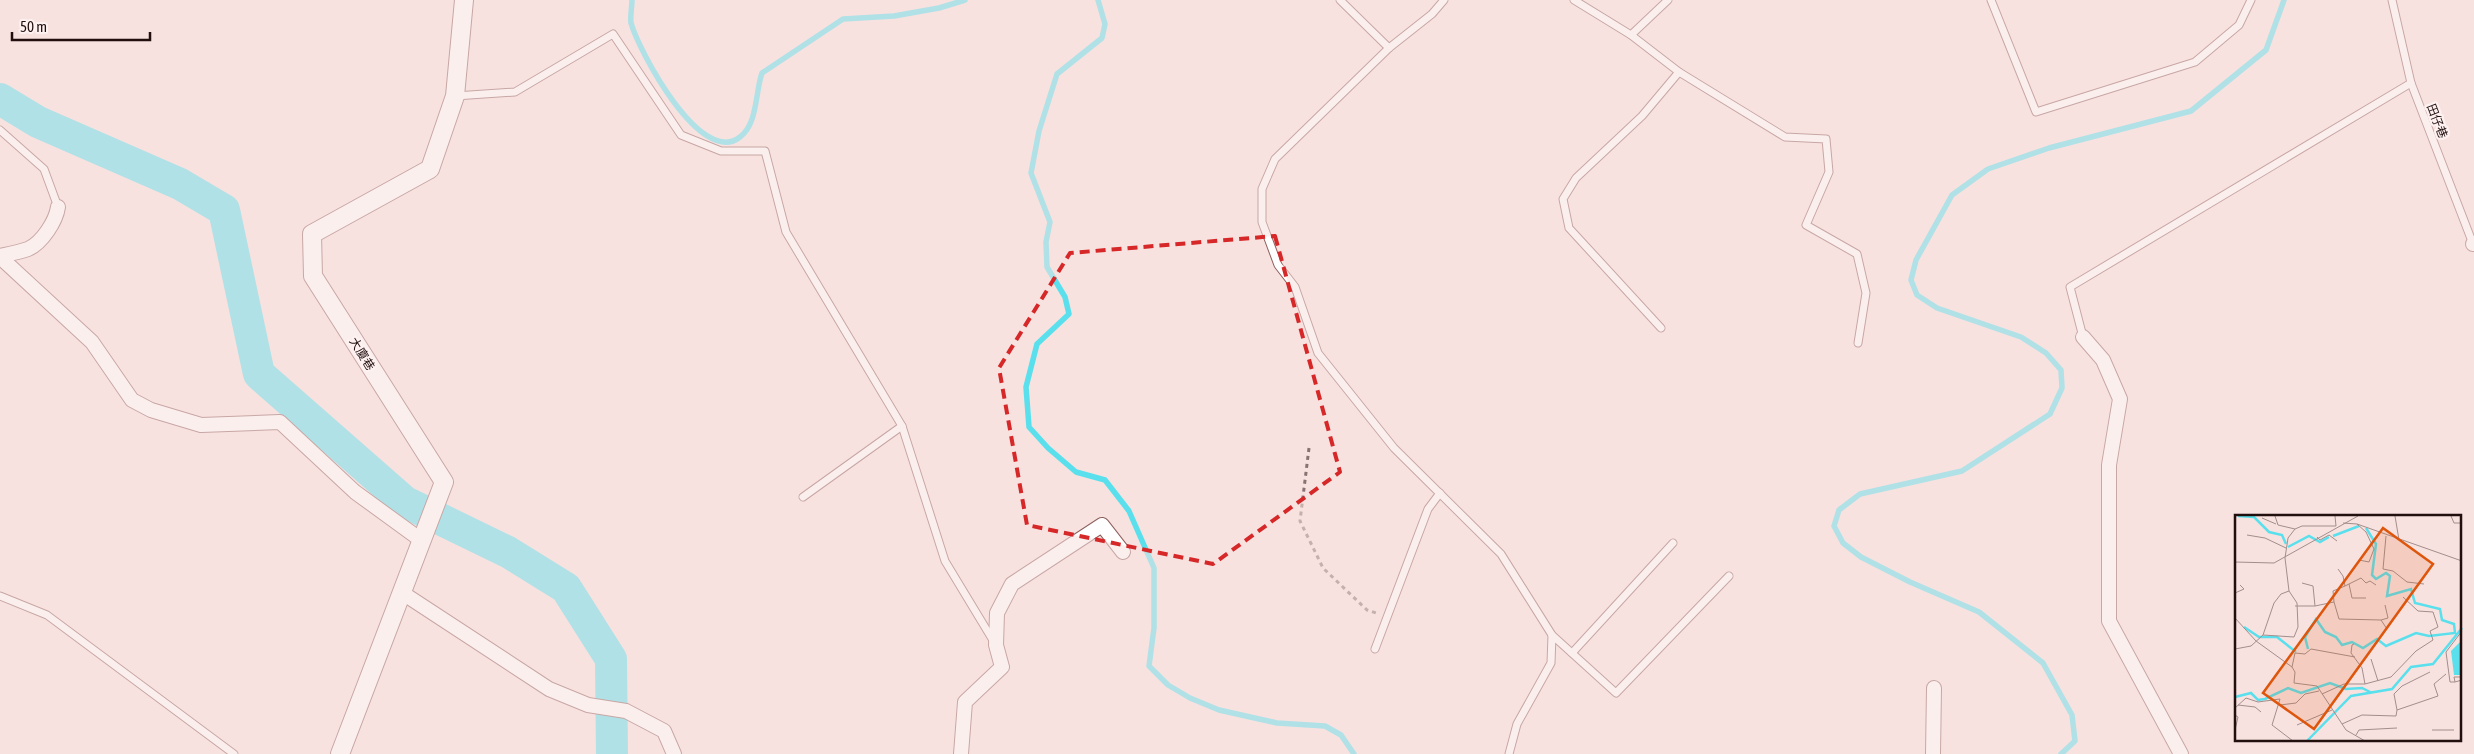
<svg xmlns="http://www.w3.org/2000/svg" width="2474" height="754" font-family="'Asap Condensed','Noto Sans TC',sans-serif">
	<style>
		.lines { fill: none; stroke-linecap: round; stroke-linejoin: round }
		.stream { stroke: #5ae0ed; stroke-width: 5.5 }
		.river { stroke: #5ae0ed; stroke-width: 32 }
		.service-casing { stroke: #8d605d; stroke-width: 9 }
		.minor-casing { stroke: #8d605d; stroke-width: 16 }
		.tertiary-casing { stroke: #8d605d; stroke-width: 20 }
		.path { stroke: #877372; stroke-width: 3; stroke-dasharray: 4 4; stroke-linecap: butt }
		.service { stroke: #fff; stroke-width: 7 }
		.minor { stroke: #fff; stroke-width: 14 }
		.tertiary { stroke: #fff; stroke-width: 18 }
		.marked { fill: none; stroke: #d62828; stroke-width: 4; stroke-dasharray: 10 6; stroke-linejoin: round }
		.labels { text-anchor: middle; stroke-width: 4.5; stroke-linejoin: round; paint-order: stroke }
		.street-label { font-size: 12px; fill: #210f0e; stroke: #fdf2f1 }
		.inset-river { fill: none; stroke: #5ae0ed; stroke-width: 2.5 }
		.inset-road { fill: none; stroke: #a28e8c; stroke-width: 1 }
		.view { fill: #de550c; fill-opacity: 0.15; stroke: #de550c; stroke-width: 2.5 }
		.inset-edge { fill: none; stroke: #210f0e; stroke-width: 2.5 }
	</style>
	<rect width="100%" height="100%" fill="#f8e2e0"/>
	<g class="lines">
		<g class="stream">
			<path d="M632,0C632,7 630,16 631,23C639,51 701,168 740,137C758,123 755,93 762,73L843,19L894,16L939,8L965,0"/>
			<polyline points="1098,0 1105,24 1102,38 1057,74 1039,131 1031,173 1050,222 1046,242 1047,267 1065,297 1069,314 1037,344 1026,387 1029,427 1048,448 1076,472 1105,480 1129,511 1154,568 1154,628 1149,666 1168,685 1190,698 1219,710 1277,723 1325,726 1341,735 1354,754"/>
			<polyline points="2061,754 2075,741 2072,715 2043,663 1979,612 1910,582 1861,557 1843,543 1834,526 1839,510 1860,494 1962,471 2050,414 2062,388 2061,370 2046,353 2021,337 1937,308 1917,295 1911,280 1916,260 1952,195 1988,169 2049,148 2191,111 2266,50 2284,0"/>
		</g>
		<polyline class="river" points="0,99 38,122 180,184 224,210 259,374 405,502 508,552 566,588 611,659 612,754"/>
		<defs>
			<g id="service">
				<polyline points="1340,0 1389,48 1432,14 1444,0"/>
				<polyline points="1574,0 1631,35"/>
				<polyline points="1991,0 2036,112 2195,62 2239,25 2251,0"/>
				<polyline points="2392,0 2411,83 2473,244"/>
				<polyline points="1389,48 1275,159 1262,189 1262,222 1278,265 1295,287 1318,353 1394,448 1501,554 1552,635 1551,663 1517,724 1509,754"/>
				<polyline points="1679,72 1785,137 1826,139 1829,172 1806,225 1857,254 1866,293 1858,343"/>
				<polyline points="455,96 515,92 613,34 681,135 721,151 765,151 786,232 902,426 945,561 994,642"/>
				<polyline points="0,130 44,169 58,207"/>
				<polyline points="1661,328 1569,228 1563,199 1576,178 1642,116 1679,72 1631,35 1668,0"/>
				<polyline points="2083,337 2070,287 2411,83"/>
				<polyline points="803,497 902,426"/>
				<polyline points="0,596 47,615 234,754"/>
				<polyline points="1552,635 1616,693 1729,576"/>
				<polyline points="1375,649 1428,509 1440,493"/>
				<polyline points="1572,653 1673,543"/>
			</g>
			<g id="minor">
				<polyline points="2473,244 2474,243"/>
				<path d="M0,256C9,254 19,252 28,249C42,243 56,221 58,207"/>
				<polyline points="0,257 92,342 132,400 151,410 201,425 280,422 355,492 421,540"/>
				<polyline points="2083,337 2103,360 2120,399 2109,465 2109,621 2181,754"/>
				<polyline points="401,592 549,689 588,705 626,711 664,731 674,754"/>
				<polyline points="961,754 965,702 1002,667 996,645 997,613 1012,584 1102,525 1123,552"/>
				<polyline points="1933,754 1934,688"/>
			</g>
			<polyline id="tertiary" points="340,754 444,482 313,276 312,234 430,169 455,96 464,0"/>
		</defs>
		<use href="#service" class="service-casing"/>
		<use href="#minor" class="minor-casing"/>
		<use href="#tertiary" class="tertiary-casing"/>
		<polyline class="path" points="1309,448 1300,521 1323,568 1367,610 1376,613"/>
		<use href="#service" class="service"/>
		<use href="#minor" class="minor"/>
		<use href="#tertiary" class="tertiary"/>
	</g>
	<path d="M0 0H2474V754H0ZM1275,236L1340,472L1213,564L1027,525L999,368L1070,253Z" fill="#f8e2e0" fill-opacity=".55" fill-rule="evenodd"/>
	<path class="marked" d="M1275,236L1340,472L1213,564L1027,525L999,368L1070,253Z"/>
	<g class="labels">
		<g class="street-label">
			<text transform="translate(2437 121) rotate(69)" y="4">田仔巷</text>
			<text transform="translate(362 354) rotate(58)" y="4">大廈巷</text>
		</g>
	</g>
	<g transform="translate(2235 515)">
		<rect width="226" height="226" fill="#f8e2e0"/>
		<path d="M226,126V160H219L216,136Z" fill="#5ae0ed"/>
		<path class="inset-river" d="M3,1L19,2L34,17L47,20L51,29M98,21L124,11M53,32L74,21L85,27L94,22M9,112L24,122H42L61,137M73,134L70,122L81,104L90,117L101,122L107,130L117,127L128,133L142,124L151,131L181,118L194,121L220,118L219,109L207,105L205,94L180,88L176,74L152,81L155,61L151,58L141,64L137,60L141,29L131,13M0,182L16,178L23,185L30,184L53,173L66,178L95,168L111,174L127,173L137,178M72,226L116,181L157,174L176,152L198,149L227,113"/>
		<path class="inset-road" d="M40,1L43,10L60,14M160,1L164,25M216,1L219,8H227M27,3L41,9M108,8L122,9L227,46M122,9L131,17L139,34L134,47L124,45M12,20L30,23L51,33M151,21L148,54L158,56L172,67L189,69M82,22L85,25L94,20L102,26M0,47L39,48L123,1M103,54L108,61L110,71L114,69L117,83H131M67,68L78,71L80,91L99,87L98,76L110,71M114,69L126,63L131,68L135,66L141,70M0,78L9,74L5,70M99,87L104,104L146,105L152,114M60,91H80M0,103L21,126L57,152L60,157L59,168L82,171L111,215L130,226M146,105L153,103L150,90M28,120L59,122L63,112L62,88L54,76L50,43L53,23L60,14L67,11H101L100,1M119,129L117,130L116,138L127,153L130,169M0,134L16,131L28,120L39,88L46,79L54,76M136,144L143,166M57,152L60,138L70,139L76,134L120,142M195,157L167,171L159,179L162,195L203,181L199,169L211,159M227,162H219L220,167L227,165M220,167H215L211,137L227,116M87,179L109,169H130L156,162L181,136L198,125L195,116L203,112L198,97L183,96L168,82M3,190L20,192L26,197M45,190L61,188L70,179L84,176M0,193L11,183L23,187L45,184L37,210L58,226M0,200L3,202L0,215M107,209L127,200L161,201L162,195M62,210L97,195M197,215H219M121,220L124,215L162,213"/>
		<path class="view" d="M148,13L198,49L79,214L28,178Z"/>
		<rect width="226" height="226" class="inset-edge"/>
	</g>
	<path d="M12 32v8h138v-8" fill="none" stroke="#210f0e" stroke-width="2.5"/>
	<text x="20" y="32" font-size="15" fill="#210f0e" stroke="#fdf2f1" stroke-width="4" paint-order="stroke">50 m</text>
</svg>
